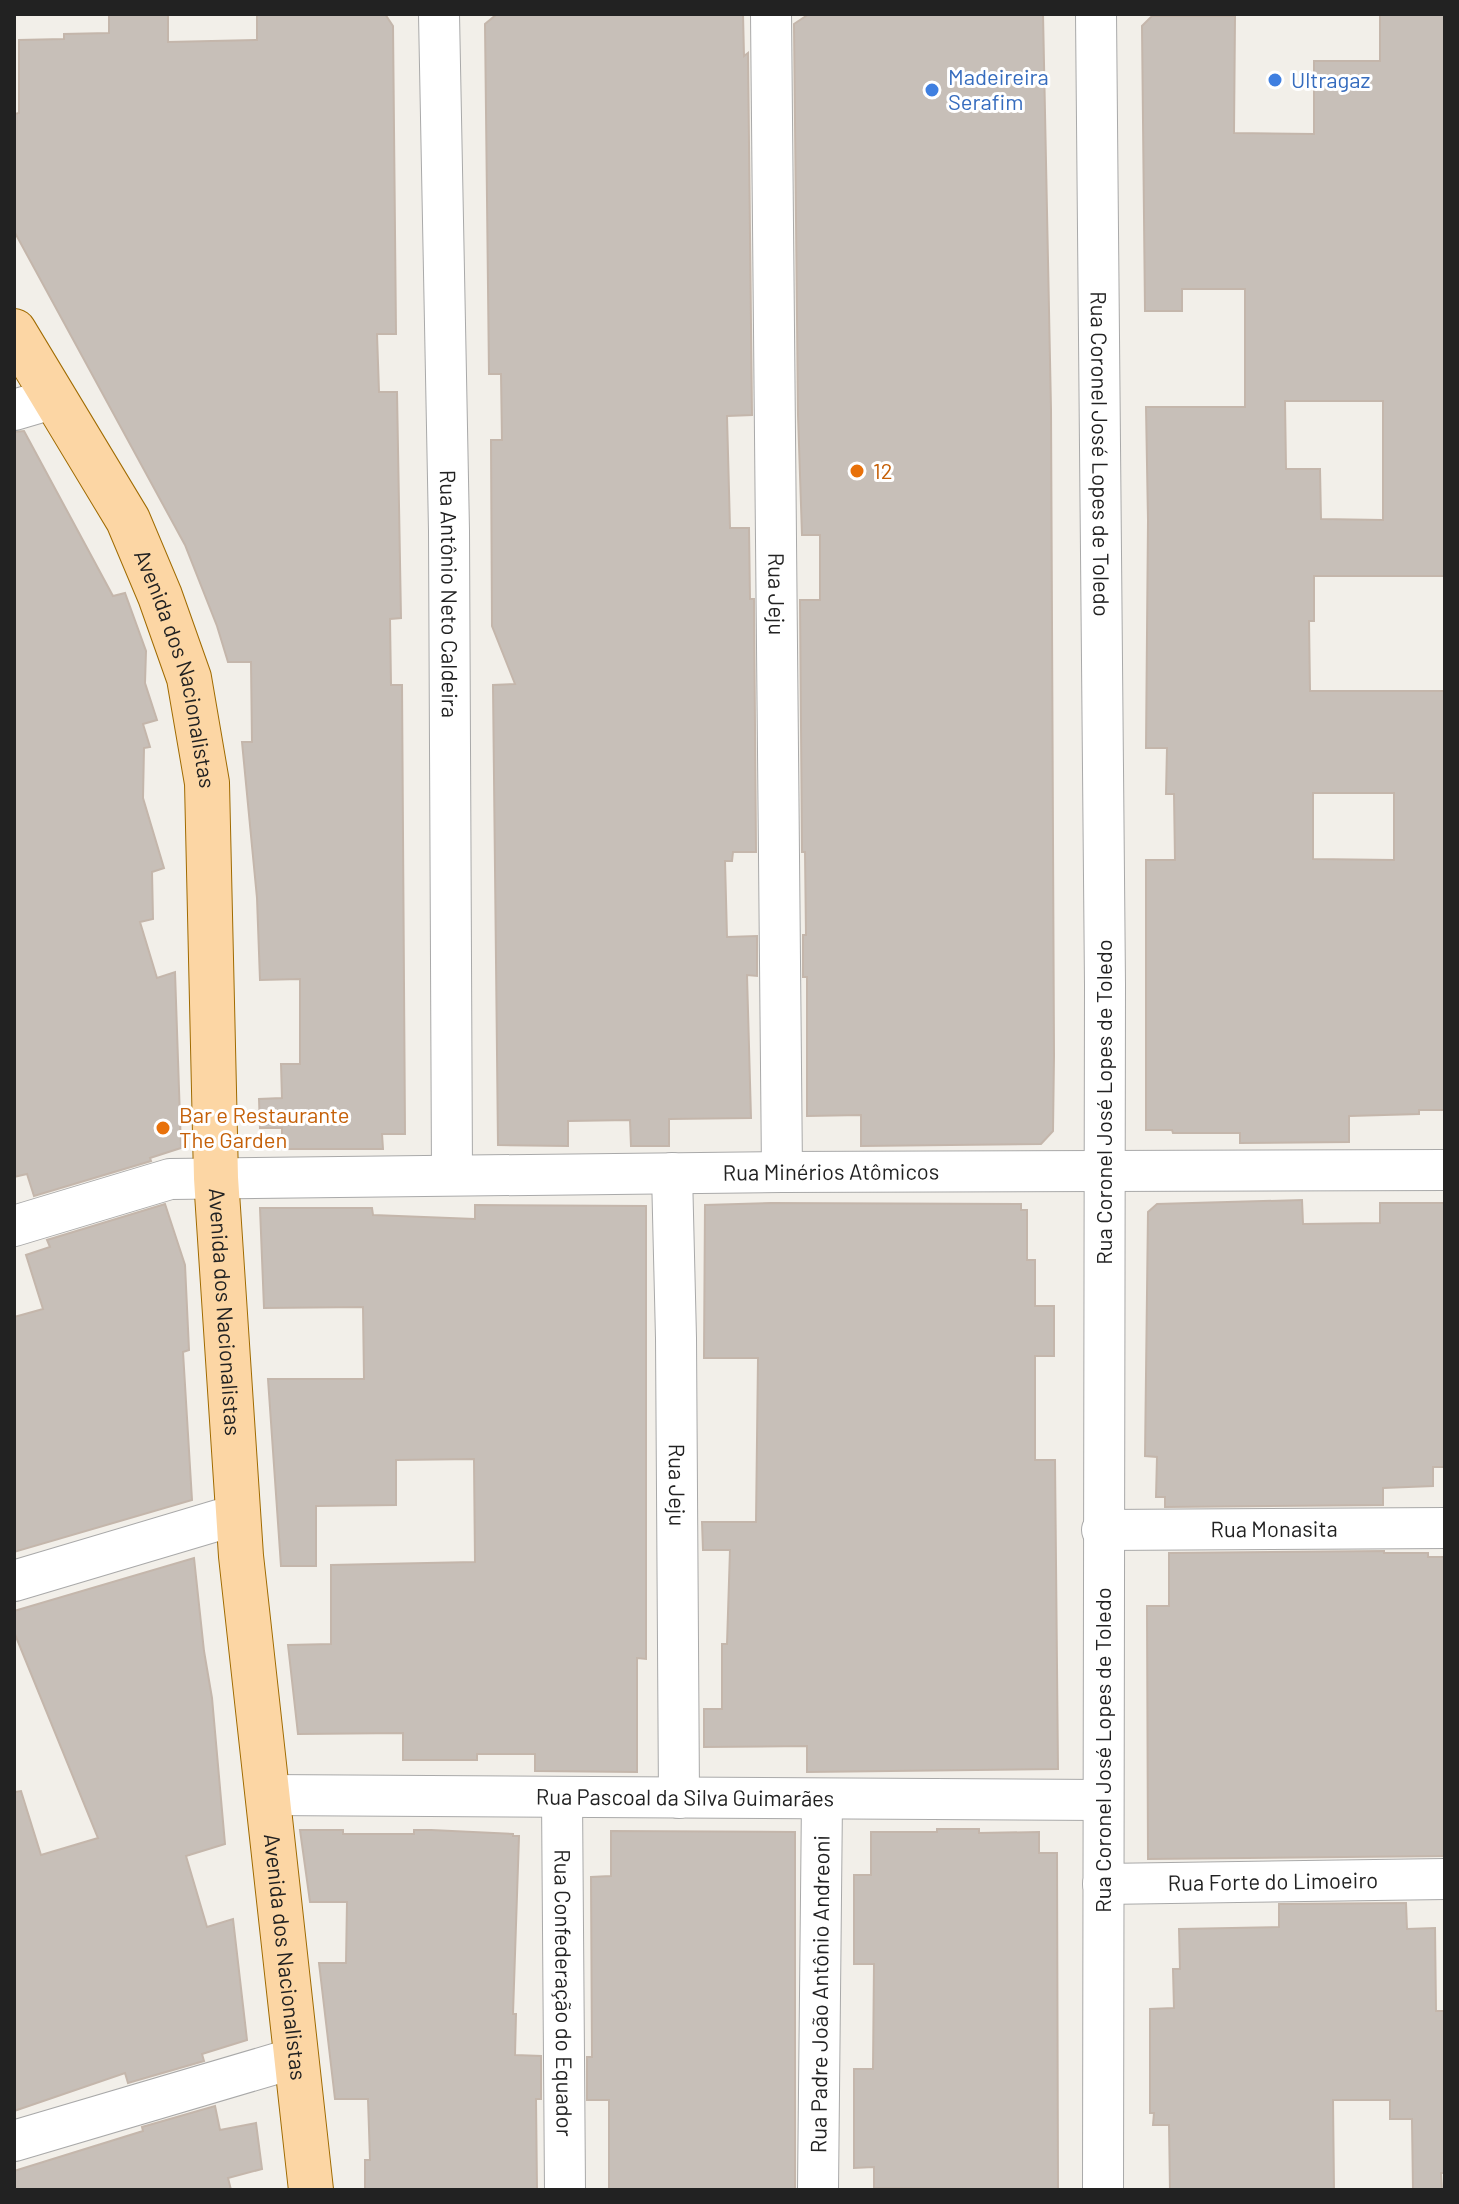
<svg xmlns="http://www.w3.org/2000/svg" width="1459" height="2204" font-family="Barlow,sans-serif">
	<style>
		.building { fill: #c7bfb8; stroke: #c4b6ab; stroke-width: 2; fill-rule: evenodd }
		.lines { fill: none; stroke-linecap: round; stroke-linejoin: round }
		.minor-casing { stroke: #a9a9a9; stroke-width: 42 }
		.major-casing { stroke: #a06b00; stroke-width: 46 }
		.minor { stroke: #fff; stroke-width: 40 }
		.major { stroke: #fcd6a4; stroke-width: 44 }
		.shop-dot { fill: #3f7fe0; stroke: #fff; stroke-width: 3 }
		.food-dot { fill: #e8710a; stroke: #fff; stroke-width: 3 }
		.labels { text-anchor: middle; stroke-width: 6; stroke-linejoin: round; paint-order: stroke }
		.shop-label { font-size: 22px; fill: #366cbe; stroke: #fff; text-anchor: start }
		.street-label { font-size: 22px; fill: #222; stroke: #fff }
		.food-label { font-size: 22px; fill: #c56008; stroke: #fff; text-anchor: start }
	</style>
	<rect width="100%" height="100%" fill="#f2efe9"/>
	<g class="building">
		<polygon points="168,14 168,42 257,40 257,14 385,14 393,26 396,334 377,334 379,392 397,392 401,618 390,619 391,685 402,685 405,1134 382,1134 383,1149 282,1149 282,1128 260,1128 259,1099 282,1098 281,1064 300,1064 300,979 260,980 257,898 242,742 252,742 251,662 228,662 217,626 185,545 14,231 14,114 19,113 19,40 64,39 64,34 109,33 109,15"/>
		<polygon points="497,14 743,14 744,56 748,53 752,415 727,416 730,528 749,528 750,599 754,599 756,852 733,852 732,861 725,861 727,937 757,936 757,976 747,975 751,1118 669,1119 669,1146 631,1146 630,1120 568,1121 568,1146 498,1145 493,685 515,684 492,626 491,440 502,440 501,374 489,374 485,24"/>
		<polygon points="809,14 1043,14 1051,409 1054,1056 1053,1131 1041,1144 861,1146 861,1115 807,1116 807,977 803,977 803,935 806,935 805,852 802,852 800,600 820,600 820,535 802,535 798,415 794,24"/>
		<path d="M1380,14H1445V576H1314V621H1309L1310,691H1445V1110H1419V1114L1349,1116V1142L1240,1143V1133H1173L1172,1130H1146V860H1175L1174,794H1166L1167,748H1146L1148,520L1146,407H1245V289H1182V311H1145L1142,26L1152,16H1235L1234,133L1314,134V61H1380ZM1285,401H1383V520L1321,519L1320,469H1286ZM1313,793H1394V860L1313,859Z"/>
		<polygon points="24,431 113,596 125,593 146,651 145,683 157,720 143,724 150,747 144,748 143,798 164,868 152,872 153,919 140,922 157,978 175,972 181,1148 150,1158 151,1161 34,1196 27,1174 14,1177 14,432"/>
		<polygon points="1302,1200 1303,1224 1380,1223 1380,1203 1445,1203 1445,1467 1433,1467 1433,1486 1383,1488 1383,1505 1165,1507 1165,1497 1156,1497 1157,1457 1145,1456 1148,1212 1157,1204"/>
		<polygon points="771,1203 1021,1204 1021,1210 1027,1210 1027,1260 1035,1260 1035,1306 1054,1306 1054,1356 1035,1356 1035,1460 1055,1460 1058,1769 807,1772 807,1746 704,1747 704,1709 722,1709 722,1644 727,1644 730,1550 703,1550 702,1522 756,1522 758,1358 704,1358 705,1205"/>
		<polygon points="165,1204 185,1265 189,1350 183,1352 192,1500 14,1552 14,1317 43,1309 26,1255 50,1247 47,1240"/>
		<polygon points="475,1205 646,1206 646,1659 637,1658 637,1772 535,1771 535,1754 477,1754 477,1760 403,1760 403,1733 298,1734 288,1645 331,1644 331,1565 475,1562 474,1459 396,1460 396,1505 316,1506 316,1566 281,1566 268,1379 364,1379 363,1307 264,1308 260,1208 372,1208 373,1215 475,1219"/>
		<polygon points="1384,1551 1384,1553 1428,1553 1428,1557 1445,1557 1445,1856 1148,1859 1147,1606 1169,1606 1169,1553"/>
		<polygon points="194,1558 204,1651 212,1698 225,1844 186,1856 207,1927 233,1919 247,2040 202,2054 204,2061 128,2083 125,2073 14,2111 14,1792 21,1791 41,1855 98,1838 14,1632 14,1611"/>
		<polygon points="937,1829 979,1829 979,1833 1039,1832 1039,1853 1057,1853 1058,2190 874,2188 874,2167 854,2168 854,2069 873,2069 874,1964 854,1964 854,1875 871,1875 871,1832 937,1832"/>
		<polygon points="300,1830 343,1830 343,1834 414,1834 414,1830 431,1830 513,1834 513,1836 519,1836 513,2014 516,2014 515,2055 541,2056 541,2099 536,2099 537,2190 365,2190 365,2160 370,2160 368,2099 335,2099 319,1963 346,1963 347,1902 310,1902"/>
		<polygon points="611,1831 795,1832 795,2190 609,2190 609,2100 587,2100 587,2057 592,2057 591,1877 611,1876"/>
		<polygon points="1406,1903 1407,1929 1435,1928 1436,2011 1445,2011 1445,2173 1441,2173 1442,2190 1413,2190 1412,2119 1390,2119 1390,2100 1333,2100 1334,2190 1170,2190 1169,2125 1153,2125 1154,2113 1150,2113 1150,2009 1174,2008 1173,1969 1180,1969 1179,1929 1279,1927 1279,1904"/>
		<polygon points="215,2106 220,2130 256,2123 262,2169 228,2178 231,2190 14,2190 14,2171 143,2131 142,2127"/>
	</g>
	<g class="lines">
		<defs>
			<g id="minor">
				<path id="s1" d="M439,14L449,531L452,1175"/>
				<path id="s2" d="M771,14L782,1172"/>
				<path id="s3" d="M1096,14L1105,985L1103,2190"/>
				<polyline points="14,410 55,398"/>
				<path id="s4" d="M672,1173L676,1338L679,1798"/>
				<path id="s5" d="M14,1226L170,1179L782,1172L1445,1170"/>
				<path id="s6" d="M1102,1530L1445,1528"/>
				<polyline points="14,1581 239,1514"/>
				<path id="s7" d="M267,1795L1102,1800"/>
				<path id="s8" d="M562,1797L565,2190"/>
				<path id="s9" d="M1103,1884L1445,1879"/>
				<polyline points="14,2141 295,2058"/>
				<path id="s10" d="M818,2190L822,1799"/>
			</g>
			<g id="major">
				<path id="s11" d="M14,331L128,520L160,596L189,678L207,783L216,1178L241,1556L311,2190"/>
			</g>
		</defs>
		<use href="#minor" class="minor-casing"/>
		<use href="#major" class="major-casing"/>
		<use href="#minor" class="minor"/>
		<use href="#major" class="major"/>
	</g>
	<g class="shop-dot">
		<circle cx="1275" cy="80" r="8"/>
		<circle cx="932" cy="90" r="8"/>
	</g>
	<g class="food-dot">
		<circle cx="857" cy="471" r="8"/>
		<circle cx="163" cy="1128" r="8"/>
	</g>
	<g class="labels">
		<g class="shop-label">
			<text x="948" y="85">Madeireira<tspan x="948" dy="25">Serafim</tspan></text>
			<text x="1291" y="88">Ultragaz</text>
		</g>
		<g class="street-label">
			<text dy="8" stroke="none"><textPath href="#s3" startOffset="440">Rua Coronel José Lopes de Toledo</textPath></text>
			<text dy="8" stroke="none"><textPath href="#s2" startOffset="580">Rua Jeju</textPath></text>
			<text dy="8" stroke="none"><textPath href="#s1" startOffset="580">Rua Antônio Neto Caldeira</textPath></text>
			<text dy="8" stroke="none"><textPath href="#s11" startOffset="378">Avenida dos Nacionalistas</textPath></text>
			<text transform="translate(1104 1102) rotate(-90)" y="8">Rua Coronel José Lopes de Toledo</text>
			<text dy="8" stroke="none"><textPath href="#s5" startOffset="824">Rua Minérios Atômicos</textPath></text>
			<text dy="8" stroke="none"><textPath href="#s11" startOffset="1026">Avenida dos Nacionalistas</textPath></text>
			<text dy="8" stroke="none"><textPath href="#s4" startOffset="312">Rua Jeju</textPath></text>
			<text dy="8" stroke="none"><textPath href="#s6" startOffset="172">Rua Monasita</textPath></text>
			<text transform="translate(1103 1750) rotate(-90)" y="8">Rua Coronel José Lopes de Toledo</text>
			<text dy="8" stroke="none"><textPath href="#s7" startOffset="418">Rua Pascoal da Silva Guimarães</textPath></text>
			<text dy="8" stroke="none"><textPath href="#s9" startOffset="170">Rua Forte do Limoeiro</textPath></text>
			<text dy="8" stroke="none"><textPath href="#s11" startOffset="1674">Avenida dos Nacionalistas</textPath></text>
			<text dy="8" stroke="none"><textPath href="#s8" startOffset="196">Rua Confederação do Equador</textPath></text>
			<text dy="8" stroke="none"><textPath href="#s10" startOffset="196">Rua Padre João Antônio Andreoni</textPath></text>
		</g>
		<g class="food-label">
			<text x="873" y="479">12</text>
			<text x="179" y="1123">Bar e Restaurante<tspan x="179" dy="25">The Garden</tspan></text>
		</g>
	</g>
	<rect width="1459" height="2204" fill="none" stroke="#222222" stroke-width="32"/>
</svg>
